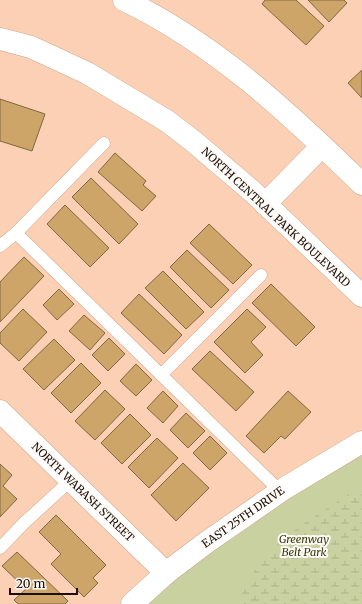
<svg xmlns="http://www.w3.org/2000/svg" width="362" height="604" font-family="Merriweather,serif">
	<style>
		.green { fill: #c9d1a1 }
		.wetland { fill: url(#wetland-marsh) }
		.building { fill: #cea569; stroke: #806642 }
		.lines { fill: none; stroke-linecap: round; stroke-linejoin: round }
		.lane-casing { stroke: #cea68a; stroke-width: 13 }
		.street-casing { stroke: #cea68a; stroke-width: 23 }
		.secondary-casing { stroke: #cea68a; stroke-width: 23 }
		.lane { stroke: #fff; stroke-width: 12 }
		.street { stroke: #fff; stroke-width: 22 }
		.secondary { stroke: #fff; stroke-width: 22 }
		.labels { text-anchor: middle; stroke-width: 4; stroke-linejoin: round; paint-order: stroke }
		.street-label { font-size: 11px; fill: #1c0e05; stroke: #fefaf7 }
		.park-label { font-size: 11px; font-style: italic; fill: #333902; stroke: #fefaf7 }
	</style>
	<defs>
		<pattern id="wetland-marsh" width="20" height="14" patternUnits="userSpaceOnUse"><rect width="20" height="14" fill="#c9d1a1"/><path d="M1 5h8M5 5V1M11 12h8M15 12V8" fill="none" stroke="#acb289"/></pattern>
	</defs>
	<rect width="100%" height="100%" fill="#fbd0b4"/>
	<polygon class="green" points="362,442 362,604 132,604"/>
	<path class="wetland" d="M362,487V604H238C256,556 286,534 328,508C339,501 350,492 362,487Z"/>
	<g class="building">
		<polygon points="265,0 296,0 324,26 306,45 262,4"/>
		<polygon points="308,0 344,0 347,3 329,22"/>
		<polygon points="362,70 362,98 348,83"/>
		<polygon points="0,99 45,114 32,151 0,141"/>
		<polygon points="115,153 146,181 143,185 156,196 142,211 98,172"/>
		<polygon points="91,178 138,224 119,244 72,197"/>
		<polygon points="65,205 109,248 90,267 47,224"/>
		<polygon points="209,224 252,265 233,284 190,243"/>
		<polygon points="187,250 229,290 211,308 170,267"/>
		<polygon points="24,257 44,276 0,322 0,282"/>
		<polygon points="163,271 204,312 186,329 145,288"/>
		<polygon points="271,284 315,327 296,346 252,303"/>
		<polygon points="59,289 74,304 57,320 43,305"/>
		<polygon points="139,294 182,335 164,354 121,313"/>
		<polygon points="23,309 47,332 19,361 0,343 0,333"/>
		<polygon points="247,309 266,327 251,342 263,355 245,373 214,342"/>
		<polygon points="84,315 105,333 90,350 69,331"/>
		<polygon points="109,338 125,354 108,371 92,355"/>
		<polygon points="54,339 75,360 44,390 23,369"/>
		<polygon points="210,351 254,392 236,411 192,369"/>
		<polygon points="81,363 101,383 71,413 51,393"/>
		<polygon points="136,364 152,380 136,396 120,381"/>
		<polygon points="105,390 125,409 95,440 75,421"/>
		<polygon points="163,391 178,406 163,423 147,408"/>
		<polygon points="288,391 311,412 285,439 281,436 264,453 246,436"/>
		<polygon points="186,413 205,431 188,448 170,430"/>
		<polygon points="130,414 151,435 122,464 101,443"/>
		<polygon points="210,436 227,453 210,470 193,453"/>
		<polygon points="157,438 178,458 149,488 128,467"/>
		<polygon points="183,463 209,488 176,521 151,495"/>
		<polygon points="0,464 12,475 3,486 17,499 0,517"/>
		<polygon points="56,515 106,565 93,578 98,583 84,597 51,564 61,554 39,532"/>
		<polygon points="17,552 68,601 65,604 18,604 14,600 26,589 2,566"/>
	</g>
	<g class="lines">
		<defs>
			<g id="lane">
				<polyline points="16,233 280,491"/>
				<polyline points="0,246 16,233 104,143"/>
				<polyline points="161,375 261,275"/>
				<polyline points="0,548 24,523 71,480"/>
			</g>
			<polyline id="street" points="0,411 166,573"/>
			<g id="secondary">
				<path d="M124,0C216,44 290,114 362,184"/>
				<polyline points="0,39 31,47 87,73 167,121 193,141 253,192 362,296"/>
				<polyline points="265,204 322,146"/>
				<polyline points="132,604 166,573 207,542 285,488 362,442"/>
			</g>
		</defs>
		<use href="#lane" class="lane-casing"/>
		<use href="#street" class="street-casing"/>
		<use href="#secondary" class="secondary-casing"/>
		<use href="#lane" class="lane"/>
		<use href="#street" class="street"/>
		<use href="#secondary" class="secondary"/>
	</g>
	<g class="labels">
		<g class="street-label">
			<text transform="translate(276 217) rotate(43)" y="4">NORTH CENTRAL PARK BOULEVARD</text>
			<text transform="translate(83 492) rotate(44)" y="4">NORTH WABASH STREET</text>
			<text transform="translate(243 517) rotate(-35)" y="4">EAST 25TH DRIVE</text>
		</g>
		<g class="park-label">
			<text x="304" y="543">Greenway<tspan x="304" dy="13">Belt Park</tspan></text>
		</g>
	</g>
	<path d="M10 588v6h67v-6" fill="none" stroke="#1c0e05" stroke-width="2"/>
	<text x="16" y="588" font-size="12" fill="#1c0e05" stroke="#fefaf7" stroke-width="3" paint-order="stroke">20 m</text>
</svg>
